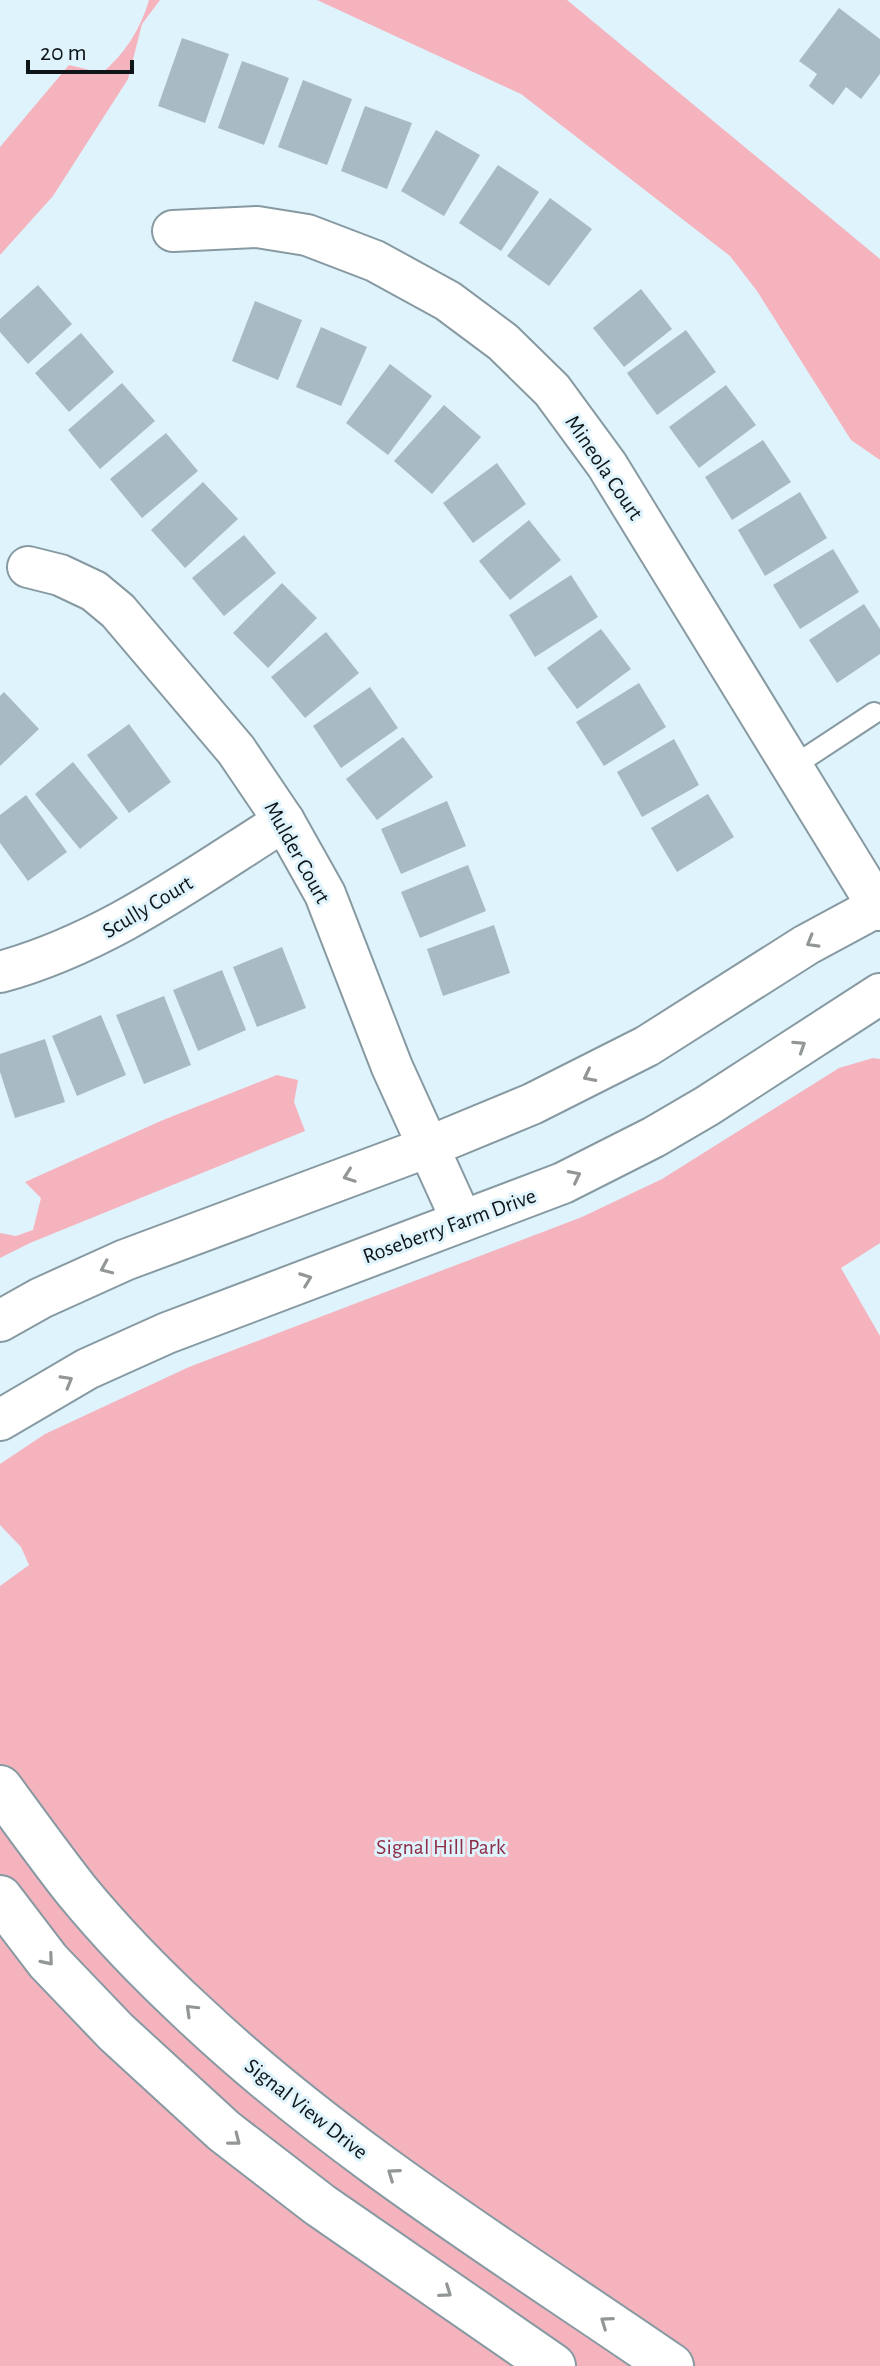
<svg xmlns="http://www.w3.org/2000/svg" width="880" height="2366" font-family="'Alegreya Sans',sans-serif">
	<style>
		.green { fill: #f5b3be }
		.building { fill: #a8bbc4 }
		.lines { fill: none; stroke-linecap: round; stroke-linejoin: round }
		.service-casing { stroke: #879aa2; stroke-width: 24 }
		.minor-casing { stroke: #879aa2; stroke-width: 44 }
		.secondary-casing { stroke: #879aa2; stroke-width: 48 }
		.service { stroke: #fff; stroke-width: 20 }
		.minor { stroke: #fff; stroke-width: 40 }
		.secondary { stroke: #fff; stroke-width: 44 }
		.oneway { stroke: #939697 }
		.labels { text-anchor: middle; stroke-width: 6; stroke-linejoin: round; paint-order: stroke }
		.street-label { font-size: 22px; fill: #0e1518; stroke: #dff3fc }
		.park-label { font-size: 22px; fill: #8e2d48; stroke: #dff3fc }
	</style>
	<rect width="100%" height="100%" fill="#dff3fc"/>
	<g class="green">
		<path d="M149,0H160L142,24L128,79L53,196L0,255V147L69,65L102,73C125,54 141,28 149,0Z"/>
		<polygon points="317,0 567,0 880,259 880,460 851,440 757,291 730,256 521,94"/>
		<polygon points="873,1058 880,1059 880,1243 841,1268 880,1336 880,2366 0,2366 0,1586 29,1565 21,1547 0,1525 0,1464 45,1434 189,1367 582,1217 662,1179 839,1068"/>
		<polygon points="277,1075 298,1080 294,1102 305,1131 30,1243 0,1258 0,1233 16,1236 33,1230 41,1198 25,1182 163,1120"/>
	</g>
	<g class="building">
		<polygon points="839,8 880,39 880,74 861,99 846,87 833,105 809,86 817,74 799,61"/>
		<polygon points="182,38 229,54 205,123 158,106"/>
		<polygon points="242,61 289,78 264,145 218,128"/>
		<polygon points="303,80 352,99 327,165 278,147"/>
		<polygon points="365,106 412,123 387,189 341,171"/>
		<polygon points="436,130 480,155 444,216 401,191"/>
		<polygon points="498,165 539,192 501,251 459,223"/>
		<polygon points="550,198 592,229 549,286 507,256"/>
		<polygon points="38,285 72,324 28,364 0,332 0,319"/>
		<polygon points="641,289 672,329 624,367 593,328"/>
		<polygon points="255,301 302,320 278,380 232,361"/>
		<polygon points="321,327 367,347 341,406 296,387"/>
		<polygon points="686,330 716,372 657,415 627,373"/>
		<polygon points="81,333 114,372 69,412 35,373"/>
		<polygon points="390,364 432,396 388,455 346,423"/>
		<polygon points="122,383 155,421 100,469 68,430"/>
		<polygon points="726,385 756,425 699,468 669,427"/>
		<polygon points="444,405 481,437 432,494 394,461"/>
		<polygon points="166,433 198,471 142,518 110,479"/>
		<polygon points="763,440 791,482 732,520 705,477"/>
		<polygon points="497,463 526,504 473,543 443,503"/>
		<polygon points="203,482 238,519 185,568 151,530"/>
		<polygon points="800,492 827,538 765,576 738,530"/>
		<polygon points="529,520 561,560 510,600 479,561"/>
		<polygon points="244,535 276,573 224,616 192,578"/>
		<polygon points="833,549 859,592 800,629 773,585"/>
		<polygon points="571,575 598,617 535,657 509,615"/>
		<polygon points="282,583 317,618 268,668 233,633"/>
		<polygon points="864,604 880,629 880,654 837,683 809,640"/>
		<polygon points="601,629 631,669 577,709 547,668"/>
		<polygon points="326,632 359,673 305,718 271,677"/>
		<polygon points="639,683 666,727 604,766 576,722"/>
		<polygon points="370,687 398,728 341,768 313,726"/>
		<polygon points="4,692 39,729 0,766 0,696"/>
		<polygon points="129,724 171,782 129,813 87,755"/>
		<polygon points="403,737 433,777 377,820 346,779"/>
		<polygon points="674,739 699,785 642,817 617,772"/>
		<polygon points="73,762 118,818 80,849 35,794"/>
		<polygon points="708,794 734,837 677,872 651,828"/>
		<polygon points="26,795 67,852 28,881 0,843 0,815"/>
		<polygon points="447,801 466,846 401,874 381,829"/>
		<polygon points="468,865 486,911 420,938 401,892"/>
		<polygon points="494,925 510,973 443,996 427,949"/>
		<polygon points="282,947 306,1008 257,1027 233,967"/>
		<polygon points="222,970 246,1030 198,1051 173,990"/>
		<polygon points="164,996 191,1065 144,1084 116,1015"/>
		<polygon points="101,1015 126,1075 77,1096 52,1036"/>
		<polygon points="45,1039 65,1102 15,1118 0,1072 0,1054"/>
	</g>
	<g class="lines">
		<defs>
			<polyline id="service" points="792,767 874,713"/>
			<g id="minor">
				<polyline points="173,231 257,227 307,235 375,261 448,301 503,342 552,390 607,465 880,910"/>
				<polyline points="28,567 60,575 94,591 118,611 236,750 284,821 325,894 392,1067 462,1221"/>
				<path d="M0,972C106,943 192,879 284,821"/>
				<polyline points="0,1321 41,1298 125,1260 428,1147 532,1104 647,1046 806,945 880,905"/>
				<polyline points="0,1420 87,1369 167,1333 563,1183 654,1137 707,1106 880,994"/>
			</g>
			<g id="secondary">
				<path d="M0,1788C25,1822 50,1857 76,1890C112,1934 152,1975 193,2013C337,2149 508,2254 671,2366"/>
				<polyline points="0,1898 48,1961 116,2032 224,2131 320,2205 553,2366"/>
			</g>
		</defs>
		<use href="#service" class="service-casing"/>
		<use href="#minor" class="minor-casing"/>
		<use href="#secondary" class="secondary-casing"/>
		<use href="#service" class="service"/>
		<use href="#minor" class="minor"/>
		<use href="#secondary" class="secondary"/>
	</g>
	<defs><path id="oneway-chevron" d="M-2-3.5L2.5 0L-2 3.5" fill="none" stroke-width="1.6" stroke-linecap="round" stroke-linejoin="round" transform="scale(2)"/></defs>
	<g class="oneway">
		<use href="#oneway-chevron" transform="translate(812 942) rotate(150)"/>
		<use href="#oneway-chevron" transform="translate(800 1046) rotate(-33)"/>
		<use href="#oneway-chevron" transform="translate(589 1076) rotate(153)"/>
		<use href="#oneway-chevron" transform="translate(349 1176) rotate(160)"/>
		<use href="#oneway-chevron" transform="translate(575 1176) rotate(-27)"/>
		<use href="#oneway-chevron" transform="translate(106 1268) rotate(156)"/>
		<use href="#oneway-chevron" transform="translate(306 1279) rotate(-21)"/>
		<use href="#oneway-chevron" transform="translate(67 1381) rotate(-30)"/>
		<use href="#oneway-chevron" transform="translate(48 1960) rotate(50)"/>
		<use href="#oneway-chevron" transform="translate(191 2010) rotate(-136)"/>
		<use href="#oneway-chevron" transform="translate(235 2140) rotate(38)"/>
		<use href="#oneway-chevron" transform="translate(393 2174) rotate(-145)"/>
		<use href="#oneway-chevron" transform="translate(446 2292) rotate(35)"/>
		<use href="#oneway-chevron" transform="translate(606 2322) rotate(-145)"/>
	</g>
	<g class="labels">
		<g class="street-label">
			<text transform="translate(605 467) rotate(56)" y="8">Mineola Court</text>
			<text transform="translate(298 852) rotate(61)" y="8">Mulder Court</text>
			<text transform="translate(147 906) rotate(-31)" y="8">Scully Court</text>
			<text transform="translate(449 1225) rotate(-20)" y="8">Roseberry Farm Drive</text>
			<text transform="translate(307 2108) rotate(38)" y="8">Signal View Drive</text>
		</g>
		<g class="park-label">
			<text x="441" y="1854">Signal Hill Park</text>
		</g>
	</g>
	<path d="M28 60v12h104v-12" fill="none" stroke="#0e1518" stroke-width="4"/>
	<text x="40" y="60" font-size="24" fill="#0e1518" stroke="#dff3fc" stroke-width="6" paint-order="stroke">20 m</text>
</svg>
